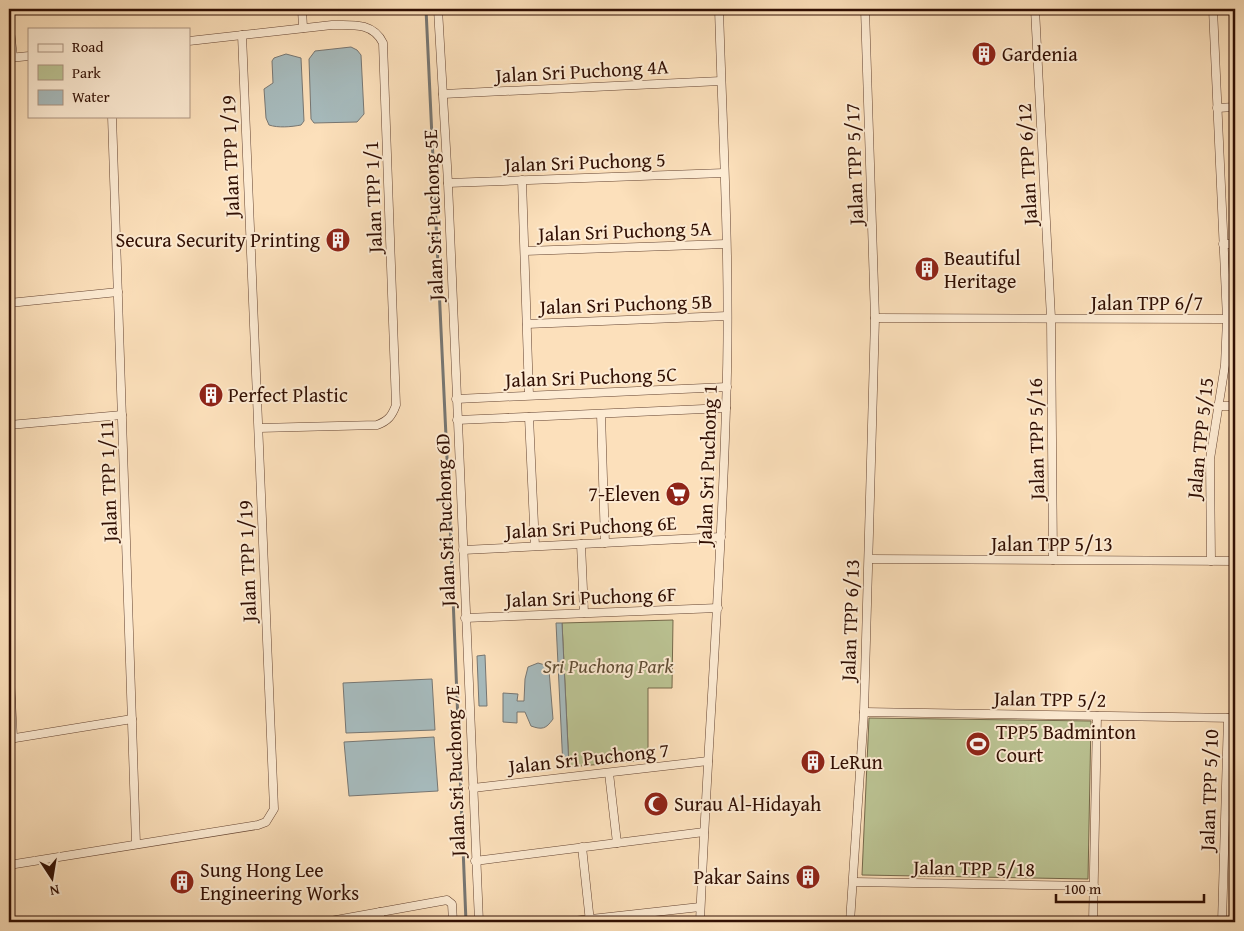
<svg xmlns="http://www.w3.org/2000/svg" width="1244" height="931" font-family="'Gentium Book Plus',serif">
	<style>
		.green { fill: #bbc393; stroke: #76694b }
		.water { fill: #a6babc; stroke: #777672 }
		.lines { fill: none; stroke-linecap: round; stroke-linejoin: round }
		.stream { stroke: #777672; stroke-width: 3 }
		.street-casing { stroke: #644331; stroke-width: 9 }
		.street { stroke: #fdebd3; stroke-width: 8 }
		.labels { text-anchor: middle; stroke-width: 4; stroke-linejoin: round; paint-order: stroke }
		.poi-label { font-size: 20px; fill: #310f03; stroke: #fdebd3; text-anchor: start }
		.street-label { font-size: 20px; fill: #310f03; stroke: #fdebd3 }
		.park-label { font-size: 20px; font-style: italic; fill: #614e35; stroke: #fdebd3 }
	</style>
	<rect width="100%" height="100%" fill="#fce0bb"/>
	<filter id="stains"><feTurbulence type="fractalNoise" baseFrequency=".004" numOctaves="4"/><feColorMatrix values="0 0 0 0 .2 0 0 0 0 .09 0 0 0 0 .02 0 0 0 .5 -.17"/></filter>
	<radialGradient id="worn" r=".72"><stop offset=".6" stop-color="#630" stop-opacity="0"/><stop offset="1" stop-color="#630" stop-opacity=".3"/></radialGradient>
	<g class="green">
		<polygon points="673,620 672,688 648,688 648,760 569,767 562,623"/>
		<polygon points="869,718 1091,721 1088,879 862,875"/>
	</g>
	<g class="water">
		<polygon points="351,47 357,50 361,55 364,114 357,122 314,123 311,119 309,59 315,51"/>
		<path d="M286,54L301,58L304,121L301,125C291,127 278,128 269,125L266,118L264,89L273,83L272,61L274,58Z"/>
		<polygon points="556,623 562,623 569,767 563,767"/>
		<polygon points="485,655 487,706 479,706 477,656"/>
		<path d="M538,663L545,665L549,670L553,719C546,729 542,730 531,726L525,712H517V723L503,722V693L518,694L517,701H524L525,679L528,667Z"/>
		<polygon points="432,679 435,730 346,733 343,683"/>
		<polygon points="434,737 438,791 349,796 344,742"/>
	</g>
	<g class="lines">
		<polyline class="stream" points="426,9 450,522 466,922"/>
		<defs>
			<g id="street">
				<polyline points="302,9 303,28"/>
				<polyline points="438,9 448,183 479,922"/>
				<polyline points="1035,9 1051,318 1053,560"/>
				<polyline points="9,21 13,57"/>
				<path d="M189,41L332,25C352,25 373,22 383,43L396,405C392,416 388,421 377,425L259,428"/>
				<polyline points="9,58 29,56"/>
				<polyline points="443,94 721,81"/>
				<polyline points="1217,108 1235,107"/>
				<polyline points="112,116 136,844"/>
				<polyline points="522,180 529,395"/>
				<polyline points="448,183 724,173"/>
				<polyline points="1223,244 1235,244"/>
				<polyline points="525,251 726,244"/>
				<polyline points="9,303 118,292"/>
				<polyline points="875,318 1227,319"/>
				<polyline points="527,324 727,316"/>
				<polyline points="456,399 727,387"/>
				<polyline points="1218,406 1235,406"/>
				<polyline points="601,414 605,543"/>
				<polyline points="529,417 535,546"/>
				<polyline points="457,420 726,408"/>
				<polyline points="9,425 122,415"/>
				<polyline points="581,544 584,613"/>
				<polyline points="463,550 721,537"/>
				<polyline points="869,559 1235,561"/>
				<polyline points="1211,561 1210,459 1225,365 1227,319 1213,9"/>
				<polyline points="465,618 718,608"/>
				<polyline points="9,658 13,738"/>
				<polyline points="864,712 1235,718"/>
				<polyline points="9,739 132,719"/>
				<polyline points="609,773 617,843"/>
				<polyline points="473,788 708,761"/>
				<polyline points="582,847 590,922"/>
				<polyline points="475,861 704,832"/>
				<polyline points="9,865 258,825 266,822 274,809 242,35"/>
				<polyline points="854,882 1094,886"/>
				<polyline points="380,912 380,922"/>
				<polyline points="325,922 447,900 452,904 453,922"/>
				<polyline points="564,922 700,907"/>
				<path d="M700,922C707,751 721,580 726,408C731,275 723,142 719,9"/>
				<polyline points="850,922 864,712 875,318 865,9"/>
				<polyline points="1093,922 1097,716"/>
				<polyline points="1222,922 1228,718"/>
			</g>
		</defs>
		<use href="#street" class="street-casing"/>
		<use href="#street" class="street"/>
	</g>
	<defs>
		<symbol id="building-disc" viewBox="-11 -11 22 22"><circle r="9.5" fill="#8f2418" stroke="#fdebd3"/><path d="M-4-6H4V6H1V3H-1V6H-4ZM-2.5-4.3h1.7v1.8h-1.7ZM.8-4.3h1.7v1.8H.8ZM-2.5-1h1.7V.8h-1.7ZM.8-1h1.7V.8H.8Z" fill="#fff"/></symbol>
		<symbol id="supermarket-disc" viewBox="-11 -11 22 22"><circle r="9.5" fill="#8f2418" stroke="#fdebd3"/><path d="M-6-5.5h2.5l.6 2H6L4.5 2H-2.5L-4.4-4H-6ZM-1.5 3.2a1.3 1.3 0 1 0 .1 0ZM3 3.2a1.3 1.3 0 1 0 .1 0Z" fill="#fff"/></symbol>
		<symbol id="stadium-disc" viewBox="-11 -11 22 22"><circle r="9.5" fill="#8f2418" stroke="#fdebd3"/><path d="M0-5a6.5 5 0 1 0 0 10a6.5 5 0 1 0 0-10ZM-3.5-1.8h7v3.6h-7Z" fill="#fff"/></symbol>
		<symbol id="mosque-disc" viewBox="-11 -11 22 22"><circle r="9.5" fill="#8f2418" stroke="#fdebd3"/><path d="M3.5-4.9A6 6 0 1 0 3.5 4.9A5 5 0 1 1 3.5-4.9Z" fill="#fff"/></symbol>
	</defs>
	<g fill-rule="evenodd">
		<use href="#building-disc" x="970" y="40" width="28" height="28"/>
		<use href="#building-disc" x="324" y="226" width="28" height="28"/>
		<use href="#building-disc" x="913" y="255" width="28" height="28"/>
		<use href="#building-disc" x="197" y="381" width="28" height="28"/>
		<use href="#supermarket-disc" x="664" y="480" width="28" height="28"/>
		<use href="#stadium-disc" x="964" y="730" width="28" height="28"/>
		<use href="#building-disc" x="799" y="748" width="28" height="28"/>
		<use href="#mosque-disc" x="642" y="790" width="28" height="28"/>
		<use href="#building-disc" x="794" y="863" width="28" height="28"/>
		<use href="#building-disc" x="168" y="868" width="28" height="28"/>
	</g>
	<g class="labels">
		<g class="poi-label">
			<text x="1002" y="61">Gardenia</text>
			<text x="320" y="247" text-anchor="end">Secura Security Printing</text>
			<text x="944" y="265">Beautiful<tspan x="944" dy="23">Heritage</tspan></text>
			<text x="228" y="402">Perfect Plastic</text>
			<text x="660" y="501" text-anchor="end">7-Eleven</text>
			<text x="996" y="739">TPP5 Badminton<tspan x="996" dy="23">Court</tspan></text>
			<text x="830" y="769">LeRun</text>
			<text x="674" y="811">Surau Al-Hidayah</text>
			<text x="200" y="877">Sung Hong Lee<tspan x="200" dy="23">Engineering Works</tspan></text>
			<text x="790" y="884" text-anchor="end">Pakar Sains</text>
		</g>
		<g class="street-label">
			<text transform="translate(582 71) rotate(-3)" y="7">Jalan Sri Puchong 4A</text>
			<text transform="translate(230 156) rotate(-92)" y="7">Jalan TPP 1/19</text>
			<text transform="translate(585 162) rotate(-2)" y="7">Jalan Sri Puchong 5</text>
			<text transform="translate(854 164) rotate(-92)" y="7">Jalan TPP 5/17</text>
			<text transform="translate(1027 164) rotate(-93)" y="7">Jalan TPP 6/12</text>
			<text transform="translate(373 197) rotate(-92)" y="7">Jalan TPP 1/1</text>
			<text transform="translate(433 215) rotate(-92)" y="7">Jalan Sri Puchong 5E</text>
			<text transform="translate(625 231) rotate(-2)" y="7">Jalan Sri Puchong 5A</text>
			<text x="1147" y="310">Jalan TPP 6/7</text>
			<text transform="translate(626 304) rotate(-2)" y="7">Jalan Sri Puchong 5B</text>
			<text transform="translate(591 377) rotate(-2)" y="7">Jalan Sri Puchong 5C</text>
			<text transform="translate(1200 438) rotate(-84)" y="7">Jalan TPP 5/15</text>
			<text transform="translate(1036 439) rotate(-91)" y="7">Jalan TPP 5/16</text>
			<text transform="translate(707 465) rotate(-88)" y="7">Jalan Sri Puchong 1</text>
			<text transform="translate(108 481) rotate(-92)" y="7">Jalan TPP 1/11</text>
			<text transform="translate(445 520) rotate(-92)" y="7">Jalan Sri Puchong 6D</text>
			<text transform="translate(591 527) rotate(-3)" y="7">Jalan Sri Puchong 6E</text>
			<text x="1052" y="551">Jalan TPP 5/13</text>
			<text transform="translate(247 561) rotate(-92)" y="7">Jalan TPP 1/19</text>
			<text transform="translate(591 597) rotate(-2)" y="7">Jalan Sri Puchong 6F</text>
			<text transform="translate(850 620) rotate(-88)" y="7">Jalan TPP 6/13</text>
			<text transform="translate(1050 699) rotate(1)" y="7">Jalan TPP 5/2</text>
			<text transform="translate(589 758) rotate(-6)" y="7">Jalan Sri Puchong 7</text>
			<text transform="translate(455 771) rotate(-92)" y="7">Jalan Sri Puchong 7E</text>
			<text transform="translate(1209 790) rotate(-88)" y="7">Jalan TPP 5/10</text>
			<text transform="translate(974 868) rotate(1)" y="7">Jalan TPP 5/18</text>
		</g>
		<g class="park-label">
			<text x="608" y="673">Sri Puchong Park</text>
		</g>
	</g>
	<rect width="1244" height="931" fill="none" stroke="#fce0bb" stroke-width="30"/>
	<rect x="10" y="10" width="1224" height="911" fill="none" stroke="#310f03" stroke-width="2.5"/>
	<rect x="15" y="15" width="1214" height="901" fill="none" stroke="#310f03"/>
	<rect x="28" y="28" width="162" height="90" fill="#fdebd3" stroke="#ab9380"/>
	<rect x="38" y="44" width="25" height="8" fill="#fdebd3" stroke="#ab9380"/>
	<text x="72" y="52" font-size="15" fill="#310f03">Road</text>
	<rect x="38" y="65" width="25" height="15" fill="#bbc393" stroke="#ab9380"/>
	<text x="72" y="78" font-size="15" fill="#310f03">Park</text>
	<rect x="38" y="90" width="25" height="15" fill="#a6babc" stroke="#ab9380"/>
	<text x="72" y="102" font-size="15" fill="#310f03">Water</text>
	<g transform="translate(52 878) rotate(168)" stroke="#fdebd3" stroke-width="4" paint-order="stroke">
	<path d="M0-4L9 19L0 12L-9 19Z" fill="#310f03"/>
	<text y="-8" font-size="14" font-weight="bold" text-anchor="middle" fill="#310f03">N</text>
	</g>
	<path d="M1056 894v8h148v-8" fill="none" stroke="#310f03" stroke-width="2.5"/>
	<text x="1064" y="894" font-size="15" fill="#310f03" stroke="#fdebd3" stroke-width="4" paint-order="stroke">100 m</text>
	<rect width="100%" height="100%" filter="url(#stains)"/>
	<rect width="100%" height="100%" fill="url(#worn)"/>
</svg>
